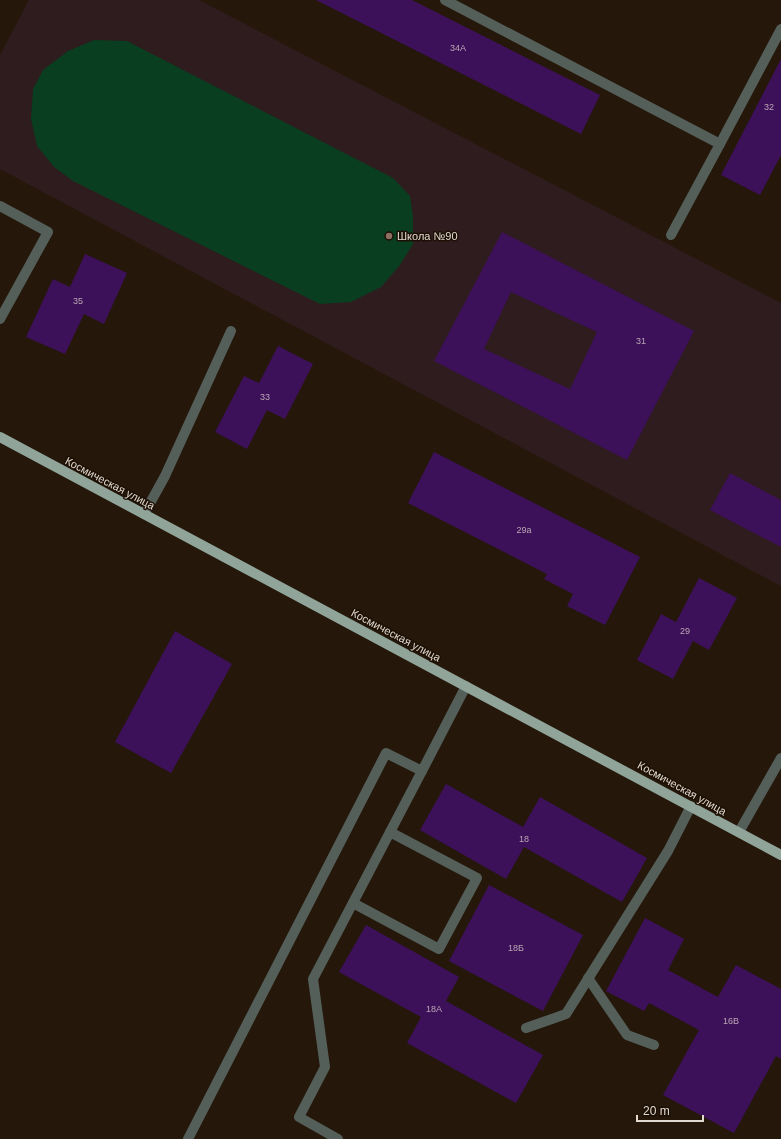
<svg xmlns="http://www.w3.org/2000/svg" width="781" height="1139" font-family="Arial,sans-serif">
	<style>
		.education { fill: #2f1c1e }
		.green { fill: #093e21 }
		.building { fill: #3d105a; fill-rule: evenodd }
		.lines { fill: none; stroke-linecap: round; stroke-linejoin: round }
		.minor { stroke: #555f5a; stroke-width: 10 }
		.major { stroke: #90a49a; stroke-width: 10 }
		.education-dot { fill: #8d6e63; stroke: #1c0f03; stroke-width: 1.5 }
		.labels { text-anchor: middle; stroke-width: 3; stroke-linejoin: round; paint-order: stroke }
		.number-label { font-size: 9px; fill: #b9a7b2 }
		.poi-label { font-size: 11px; fill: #e2d9d0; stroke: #1c0f03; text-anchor: start }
		.street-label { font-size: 11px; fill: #e2d9d0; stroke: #1c0f03 }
	</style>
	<rect width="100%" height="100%" fill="#25180b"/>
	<polygon class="education" points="29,0 199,0 781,303 781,586 0,169 0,55"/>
	<polygon class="green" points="94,40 127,41 393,178 410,196 413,216 413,244 400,265 381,287 351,302 320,304 73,181 54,167 37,146 31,119 33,89 43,70 68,51"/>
	<g class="building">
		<polygon points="316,0 412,0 600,95 581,134"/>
		<polygon points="781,59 781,155 760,195 721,175"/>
		<path d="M502,232L694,331L627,460L434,361ZM511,292L597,332L570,389L484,349Z"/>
		<polygon points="85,254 127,273 104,324 84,314 65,354 26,337 53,279 70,287"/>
		<polygon points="278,346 313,364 285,419 267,410 247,449 215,432 244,376 259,383"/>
		<polygon points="434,452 640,557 605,625 567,606 573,594 544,579 547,574 408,503"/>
		<polygon points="730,473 781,500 781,547 710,510"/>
		<polygon points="699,578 737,598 709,650 693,641 673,679 637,660 661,614 676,622"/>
		<polygon points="175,631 232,664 171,773 115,742"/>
		<polygon points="446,784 523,827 540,797 647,858 622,902 524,847 506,879 420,830"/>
		<polygon points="489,885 583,935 543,1011 449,961"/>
		<polygon points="645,918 684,939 668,970 718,997 736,965 781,989 781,1059 776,1056 734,1133 663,1095 699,1030 649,1003 644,1011 606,991"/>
		<polygon points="366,925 459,977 446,1001 543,1055 516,1103 407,1043 421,1017 339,972"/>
	</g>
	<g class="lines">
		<g class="minor">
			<polyline points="445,0 720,144 781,29"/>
			<polyline points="0,206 48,232 0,319"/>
			<polyline points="671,235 720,144"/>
			<polyline points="144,514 165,476 231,331"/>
			<polyline points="739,832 781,758"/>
			<polyline points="353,903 439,949 477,878 390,832"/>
			<polyline points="588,978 627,1035 654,1045"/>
			<polyline points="526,1028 566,1014 668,851 691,806"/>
			<polyline points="188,1139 386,753 422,771 466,686"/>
			<polyline points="338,1139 299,1117 325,1067 313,979 422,771"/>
		</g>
		<polyline class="major" points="0,437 781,855"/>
	</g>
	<circle class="education-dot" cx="389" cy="236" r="4"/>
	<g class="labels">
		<g class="number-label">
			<text x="458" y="51">34А</text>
			<text x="769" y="110">32</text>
			<text x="78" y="304">35</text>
			<text x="641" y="344">31</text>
			<text x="265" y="400">33</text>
			<text x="524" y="533">29а</text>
			<text x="685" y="634">29</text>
			<text x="524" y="842">18</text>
			<text x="516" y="951">18Б</text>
			<text x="434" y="1012">18А</text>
			<text x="731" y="1024">16В</text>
		</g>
		<g class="poi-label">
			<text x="397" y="240">Школа №90</text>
		</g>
		<g class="street-label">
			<text transform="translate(110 483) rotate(28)" y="4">Космическая улица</text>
			<text transform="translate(396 635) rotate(28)" y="4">Космическая улица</text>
			<text transform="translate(682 788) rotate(29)" y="4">Космическая улица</text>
		</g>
	</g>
	<path d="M637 1115v6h66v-6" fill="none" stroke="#e2d9d0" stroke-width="2"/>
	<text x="643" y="1115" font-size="12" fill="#e2d9d0" stroke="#1c0f03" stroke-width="3" paint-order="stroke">20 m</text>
</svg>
